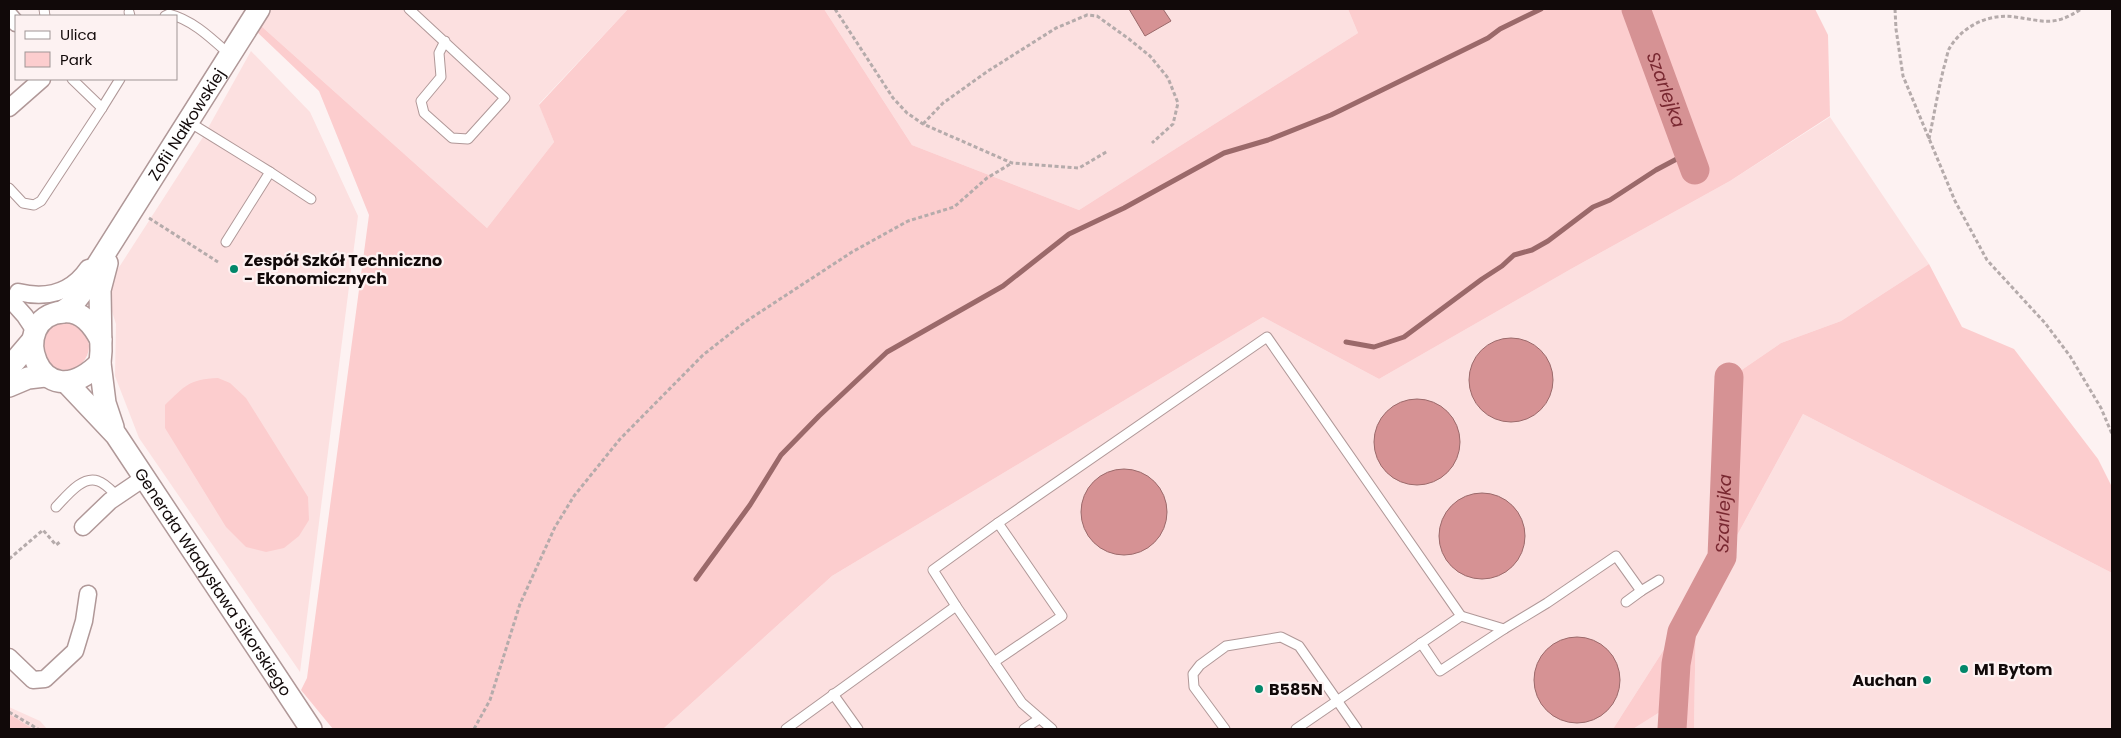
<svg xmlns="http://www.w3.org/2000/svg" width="2121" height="738" font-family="Poppins,sans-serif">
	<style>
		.built { fill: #fce0e0 }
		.green { fill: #fccdce }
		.water { fill: #d69294; stroke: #9b696a }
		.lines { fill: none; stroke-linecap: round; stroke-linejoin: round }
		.stream { stroke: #9b696a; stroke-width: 5 }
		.river { stroke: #d69294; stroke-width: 29 }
		.service-casing { stroke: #b09898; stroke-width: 11 }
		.minor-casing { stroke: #b09898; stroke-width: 19 }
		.tertiary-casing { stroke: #b09898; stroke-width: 24 }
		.path { stroke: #b5abab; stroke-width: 3; stroke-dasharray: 4 2.5; stroke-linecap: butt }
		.service { stroke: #fff; stroke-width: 9 }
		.minor { stroke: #fff; stroke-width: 16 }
		.tertiary { stroke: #fff; stroke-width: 21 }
		.poi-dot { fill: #02876a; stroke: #fdf2f2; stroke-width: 2 }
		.labels { text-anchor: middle; stroke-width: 4.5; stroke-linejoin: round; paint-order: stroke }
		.street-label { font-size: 16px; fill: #110909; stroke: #fdf2f2 }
		.poi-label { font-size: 16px; font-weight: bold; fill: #110909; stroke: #fdf2f2; text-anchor: start }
		.water-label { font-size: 18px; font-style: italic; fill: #792831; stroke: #fdf2f2 }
	</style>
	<rect width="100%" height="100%" fill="#fdf2f2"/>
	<g class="built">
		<polygon points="271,9 628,9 539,104 554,142 487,228 260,25"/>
		<polygon points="824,9 1348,9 1358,33 1079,210 912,145"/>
		<polygon points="251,51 310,112 358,216 300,672 139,438 115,376 116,324 109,302 114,275 203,137"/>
		<polygon points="1830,117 1929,264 1841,321 1781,343 1727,380 1712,557 1686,615 1613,729 663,729 832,576 1263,317 1379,379 1571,269 1730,181"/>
		<polygon points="1803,414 2112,573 2112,729 1694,729 1696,611"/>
		<polygon points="9,707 40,721 47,729 9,729"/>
		<polygon points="1660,712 1658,729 1633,729"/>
	</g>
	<g class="green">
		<polygon points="628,9 824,9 912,145 1079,210 1358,33 1348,9 1815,9 1828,35 1830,116 1730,181 1571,269 1379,379 1263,317 832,576 663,729 333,729 301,690 307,678 369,215 319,91 256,31 260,25 487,228 554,142 539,105"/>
		<polygon points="1929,264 1962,327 2014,349 2098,459 2112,487 2112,573 1803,414 1696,611 1694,729 1658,729 1660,712 1633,729 1613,729 1686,615 1712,557 1727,380 1781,343 1841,321"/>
		<circle cx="65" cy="346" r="24"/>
		<path d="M218,378L230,383L246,398L308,497L309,520L299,536L284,548L266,552L246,547L226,527L165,428V405C185,386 189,379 218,378Z"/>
		<polygon points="9,714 33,729 9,729"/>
	</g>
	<g class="water">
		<polygon points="1129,9 1163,9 1171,21 1145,36"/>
		<circle cx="1511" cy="380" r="42"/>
		<circle cx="1417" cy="442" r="43"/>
		<circle cx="1124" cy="512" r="43"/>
		<circle cx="1482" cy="536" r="43"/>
		<circle cx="1577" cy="680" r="43"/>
	</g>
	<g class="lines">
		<g class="stream">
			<polyline points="1346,342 1374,347 1404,337 1482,279 1502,266 1514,255 1532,250 1548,241 1593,207 1610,200 1656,170 1688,153"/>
			<polyline points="696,579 750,505 781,455 819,416 887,352 1003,286 1069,234 1124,208 1224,153 1268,140 1331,115 1488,38 1500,29 1541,9"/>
		</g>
		<g class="river">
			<path id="s1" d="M1636,9L1695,170"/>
			<path id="s2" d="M1672,729L1676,664L1682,632L1722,557L1729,377"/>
		</g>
		<defs>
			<g id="service">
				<polyline points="44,9 45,16"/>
				<polyline points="409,9 505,98 468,139 452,138 424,113 421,101 441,77 439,53 445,41"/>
				<polyline points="129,12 130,16"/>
				<path d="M165,16L169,14C193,20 212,39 230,55"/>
				<polyline points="72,79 102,108 120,79"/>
				<polyline points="189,122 270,172 226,242"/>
				<polyline points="270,172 311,199"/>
				<polyline points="9,188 23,203 34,205 41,201 102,108"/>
				<path d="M56,507C66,497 82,475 98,481C105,483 112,491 117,496"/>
				<polyline points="998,523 1267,337 1461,616 1296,729"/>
				<polyline points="1626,602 1641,591"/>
				<polyline points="956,606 933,570 998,523 1062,616 994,662"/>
				<polyline points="1461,616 1504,629 1547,603 1616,556 1641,591 1659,580"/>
				<polyline points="1421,643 1440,671 1504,629"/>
				<polyline points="833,694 858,729"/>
				<polyline points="786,729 956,606 1022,703 1052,729"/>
				<polyline points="1024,729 1039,719"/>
				<polyline points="1225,729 1194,687 1193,674 1200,665 1226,646 1281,637 1299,646 1357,729"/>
			</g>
			<g id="minor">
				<polyline points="9,15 16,23"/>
				<polyline points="9,108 42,79"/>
				<path d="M18,292C46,299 71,293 88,268"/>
				<polyline points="9,298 25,316 35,331"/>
				<polyline points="83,527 110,501 144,478"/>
				<polyline points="9,657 33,680 45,679 75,651 84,621 88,594"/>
			</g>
			<g id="tertiary">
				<polyline points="107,263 100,290 101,351 100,363 105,403 113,427"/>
				<path id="s3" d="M62,312C78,302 85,288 93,272L259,9"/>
				<path d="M100,363C38,424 5,316 63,312C82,310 93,325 101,340"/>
				<polyline points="9,368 32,341"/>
				<path id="s4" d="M66,382L116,435L311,729"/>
				<polyline points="9,386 28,378 45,376"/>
			</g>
		</defs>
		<use href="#service" class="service-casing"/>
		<use href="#minor" class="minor-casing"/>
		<use href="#tertiary" class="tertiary-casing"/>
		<g class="path">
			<polyline points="835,9 893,98 907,113 923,124 1012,163 1079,168 1108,151"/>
			<polyline points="1895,9 1896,29 1903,76 1955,201 1987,260 2045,323 2070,356 2101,408 2112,434"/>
			<polyline points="923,124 943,103 988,71 1056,28 1087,15 1097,16 1129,39 1150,56 1168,78 1178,103 1173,124 1152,143"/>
			<path d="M1929,139C1934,115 1938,91 1944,67C1946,61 1947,54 1949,49C1962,26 1989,13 2015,17C2044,21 2054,27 2081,9"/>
			<polyline points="149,218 218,262"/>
			<polyline points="9,559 43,530 56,545 61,541"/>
			<polyline points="9,712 38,729"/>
			<polyline points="474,729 490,700 520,604 555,527 574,496 620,439 703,355 745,322 852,252 908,221 954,207 987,178 1012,163"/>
		</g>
		<use href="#service" class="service"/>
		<use href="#minor" class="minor"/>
		<use href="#tertiary" class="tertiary"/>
	</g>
	<g class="poi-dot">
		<circle cx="234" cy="269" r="5"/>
		<circle cx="1964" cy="669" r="5"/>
		<circle cx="1927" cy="680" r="5"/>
		<circle cx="1259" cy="689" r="5"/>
	</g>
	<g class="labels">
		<g class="street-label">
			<text dy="6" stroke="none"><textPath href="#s3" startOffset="226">Zofii Nałkowskiej</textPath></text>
			<text dy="6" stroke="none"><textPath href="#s4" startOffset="249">Generała Władysława Sikorskiego</textPath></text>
		</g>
		<g class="poi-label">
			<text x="244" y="266">Zespół Szkół Techniczno<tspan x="244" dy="18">- Ekonomicznych</tspan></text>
			<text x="1974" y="675">M1 Bytom</text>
			<text x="1917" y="686" text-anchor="end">Auchan</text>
			<text x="1269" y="695">B585N</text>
		</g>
		<g class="water-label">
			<text dy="6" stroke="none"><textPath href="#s1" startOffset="86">Szarlejka</textPath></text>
			<text dy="6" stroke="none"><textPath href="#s2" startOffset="226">Szarlejka</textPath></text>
		</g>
	</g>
	<rect width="2121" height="738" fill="none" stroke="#110909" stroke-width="20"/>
	<rect x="15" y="15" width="162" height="65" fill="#fdf2f2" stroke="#9f9595"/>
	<rect x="25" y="31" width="25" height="8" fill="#ffffff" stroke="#9f9595"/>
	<text x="60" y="40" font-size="15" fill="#110909">Ulica</text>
	<rect x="25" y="52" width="25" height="15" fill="#fccdce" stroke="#9f9595"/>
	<text x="60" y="65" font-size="15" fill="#110909">Park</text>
</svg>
